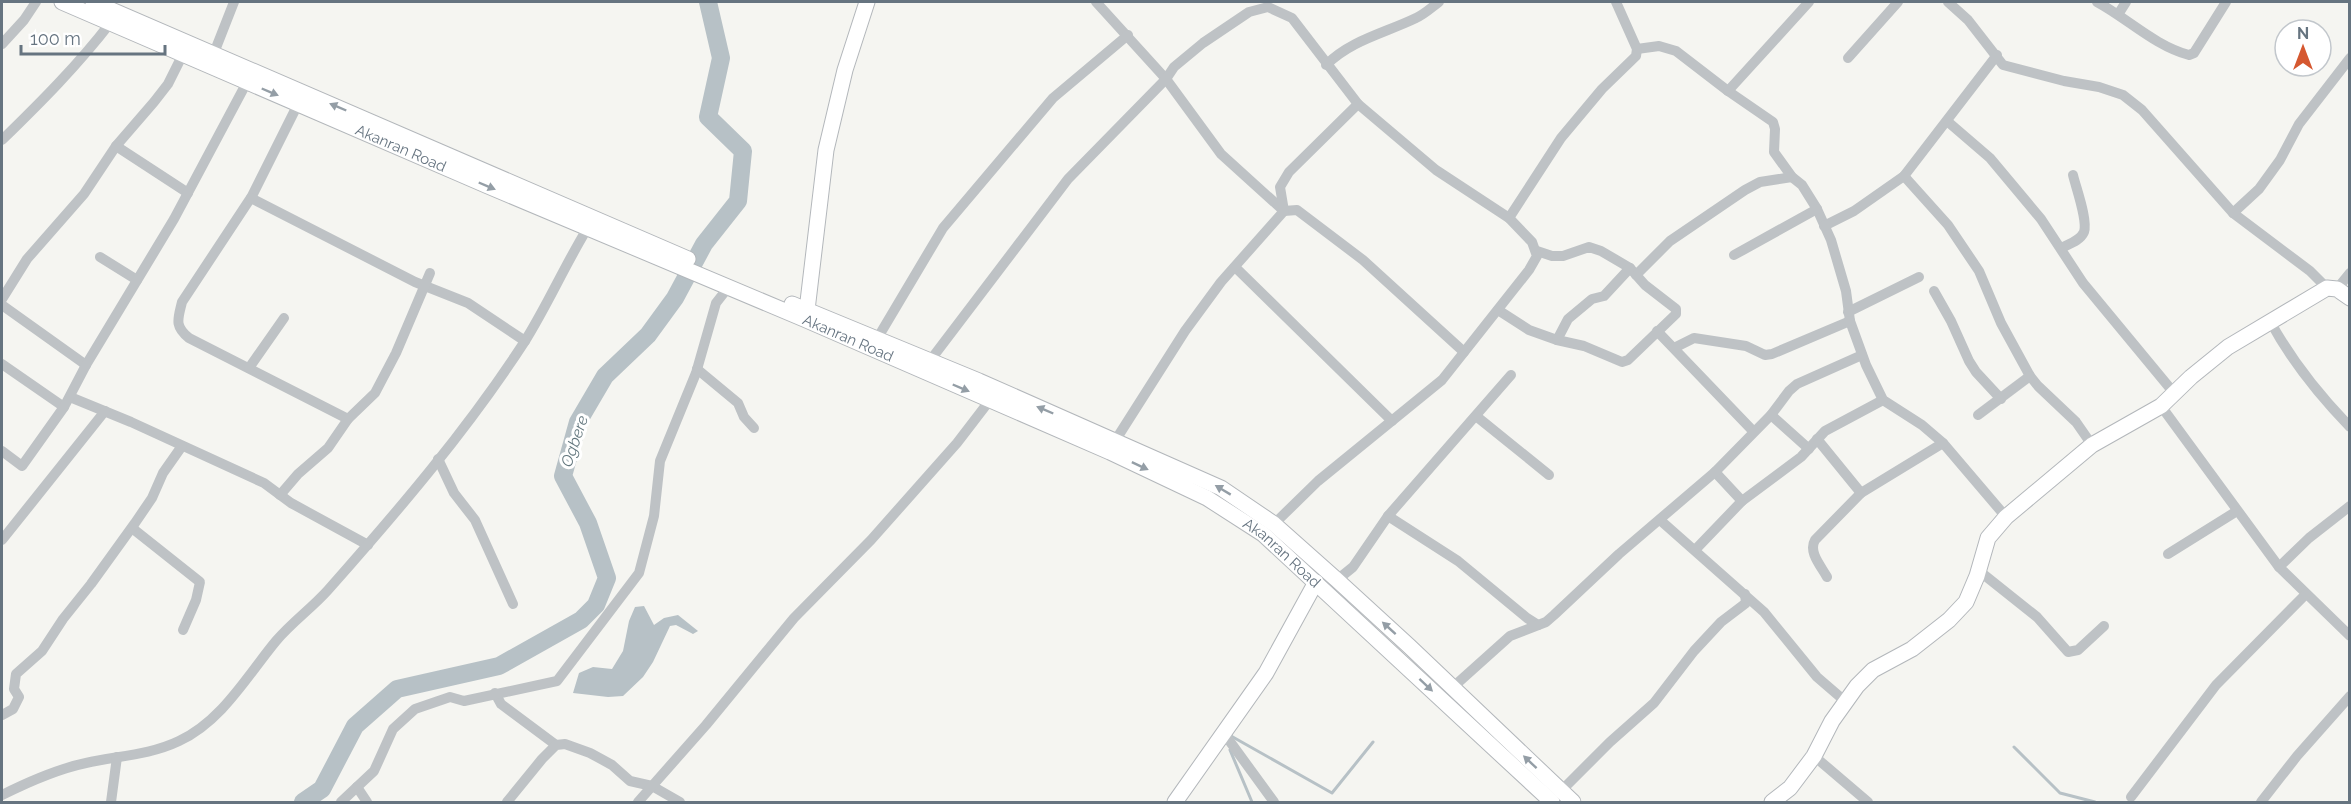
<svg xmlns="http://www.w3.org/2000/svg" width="2351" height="804" font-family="Raleway,sans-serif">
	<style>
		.water { fill: #b7c1c6 }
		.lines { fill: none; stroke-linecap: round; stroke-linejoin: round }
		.stream { stroke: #b7c1c6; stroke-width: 3 }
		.river { stroke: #b7c1c6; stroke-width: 18 }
		.secondary-casing { stroke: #b3b7bb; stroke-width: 17 }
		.street { stroke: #bec2c5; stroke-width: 10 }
		.secondary { stroke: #fff; stroke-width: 15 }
		.oneway { fill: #949ea6 }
		.labels { text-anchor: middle; stroke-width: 6; stroke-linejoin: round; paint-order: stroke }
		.street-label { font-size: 15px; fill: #667480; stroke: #fff }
		.water-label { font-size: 16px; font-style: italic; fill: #62767d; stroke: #fff }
	</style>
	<rect width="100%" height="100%" fill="#f5f5f1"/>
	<polygon class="water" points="644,606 654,625 664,618 678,615 698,631 693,634 676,625 670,626 653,662 643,677 623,696 608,697 573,693 579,673 593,667 612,669 623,651 629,621 635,607"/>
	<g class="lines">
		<g class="stream">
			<polyline points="1231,736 1332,793 1373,742"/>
			<polyline points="2014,747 2060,793 2095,802"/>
			<polyline points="1230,750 1252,802"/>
		</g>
		<polyline class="river" points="303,802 322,789 355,726 397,689 499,666 581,620 596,605 607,578 588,523 563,476 578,422 605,376 648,335 675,298 704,244 738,201 743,151 708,117 721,58 708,2"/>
		<defs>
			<g id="secondary">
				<path id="s1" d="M62,2L488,186L804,319L1110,452L1207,498L1263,534L1552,802"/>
				<polyline points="93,2 688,259"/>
				<polyline points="792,304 979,381 1221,488 1274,524 1337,580 1409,646 1573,802"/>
				<polyline points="807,310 826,150 845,70 867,2"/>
				<polyline points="1175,802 1266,673 1316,582"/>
				<polyline points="1772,802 1790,788 1814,756 1832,721 1857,686 1873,670 1912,649 1949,620 1966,602 1977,576 1988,538 2006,517 2092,445 2161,406 2191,377 2228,347 2327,288 2337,289 2350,298"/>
			</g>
		</defs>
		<use href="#secondary" class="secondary-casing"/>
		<g class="street">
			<polyline points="1096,2 1166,79 1221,154 1284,211 1297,210 1363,260 1464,352"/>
			<polyline points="1948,2 1968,20 2003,65 2064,81 2099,87 2123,95 2142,110 2233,213 2310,271 2327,288"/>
			<path d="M2097,2C2127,18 2155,46 2189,55L2194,53L2226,2"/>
			<polyline points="2119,13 2126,2"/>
			<polyline points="2,44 24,20 36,2"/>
			<polyline points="1637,49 1659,46 1676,51 1728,91 1773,122 1775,129 1774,152 1792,177 1802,185 1817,209 1831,240 1846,291 1850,321 1866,365 1883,400 1922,425 1943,443 2006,517"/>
			<polyline points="214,53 234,2"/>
			<polyline points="1848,58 1898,2"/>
			<path d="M1326,65C1351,40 1385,33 1416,18C1425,14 1432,7 1439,2"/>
			<polyline points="1728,91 1809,2"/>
			<path d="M298,104L252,196L182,302C178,319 174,326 189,338L348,419"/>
			<polyline points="1947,121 1990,158 2041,219 2083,283 2174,393"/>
			<path d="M2,140C40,103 78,65 111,22"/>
			<polyline points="116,146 188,193"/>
			<polyline points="1904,176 1948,225 1979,271 2001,323 2030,376 2038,386 2076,422 2092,445"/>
			<path d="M251,198L415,282L468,303L525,341C548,304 565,265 587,229"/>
			<polyline points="2233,213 2259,189 2280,160 2299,124 2350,58"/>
			<polyline points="1509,218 1561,138 1602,89 1636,56 1637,49 1616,2"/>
			<polyline points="1824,226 1854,211 1904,176 1997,55"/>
			<path d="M2061,248C2069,244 2080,241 2084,232C2088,220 2076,188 2073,175"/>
			<polyline points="1734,255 1817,209"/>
			<polyline points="100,257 137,280"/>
			<polyline points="1235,267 1392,421"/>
			<polyline points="1636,275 1670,241 1745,190 1760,182 1792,177"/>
			<polyline points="2337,289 2350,273"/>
			<polyline points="1934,291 1951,321 1969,361 1976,372 2001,399"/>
			<polyline points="2,299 27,259 84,194 116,146 154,102 168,84 183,54"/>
			<polyline points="2,305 86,365"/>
			<polyline points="1498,310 1529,330 1557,340 1584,346 1622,362 1628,360 1676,314 1676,309 1645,285 1630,268 1601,251 1589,247 1563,256 1552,256 1537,251"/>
			<polyline points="1848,312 1919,277"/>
			<path d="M2270,321C2291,360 2319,395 2350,427"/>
			<polyline points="1657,331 1753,431"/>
			<polyline points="877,339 943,228 1053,98 1128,35"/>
			<polyline points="1557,340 1568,319 1592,299 1604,296 1630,268"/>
			<polyline points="1674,348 1694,338 1746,346 1765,355 1772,354 1850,321"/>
			<polyline points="929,362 1068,179 1166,79 1174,67 1203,43 1249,12 1268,7 1292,18 1358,104 1436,170 1509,218 1532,242 1537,256 1529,270 1442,380 1318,481 1274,524"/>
			<polyline points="2,364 64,407"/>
			<polyline points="249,368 284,318"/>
			<polyline points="697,369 738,403 744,417 754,428"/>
			<polyline points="70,397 131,422 264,483 291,503 368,545"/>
			<polyline points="2161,406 2279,567 2350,636"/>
			<polyline points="1771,415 1809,449"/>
			<polyline points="1978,415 2030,376"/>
			<polyline points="1476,416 1549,475"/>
			<polyline points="1817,439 1861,493"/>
			<polyline points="1115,441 1185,331 1221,282 1284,211 1280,187 1289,172 1358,104"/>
			<polyline points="2,451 22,466 64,407 86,365 174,219 247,82"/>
			<polyline points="438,459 454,493 475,520 513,604"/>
			<polyline points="1715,472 1742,501"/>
			<polyline points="280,495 298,474 328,448 348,419 375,393 396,353 430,273"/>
			<polyline points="1388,516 1458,561 1527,618 1538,625"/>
			<polyline points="1660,520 1764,612 1817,677 1846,702"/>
			<polyline points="132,528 200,582 196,600 183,630"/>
			<polyline points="2,540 105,411"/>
			<polyline points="1695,550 1742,501 1801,457 1825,431 1883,400"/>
			<polyline points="2168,554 2237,511"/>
			<polyline points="2279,567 2309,538 2350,506"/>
			<polyline points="1978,570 2037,617 2068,652 2078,650 2104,626"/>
			<path d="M1827,577C1821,566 1808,552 1815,540L1861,493L1943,443"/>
			<polyline points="1337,580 1353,567 1388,516 1511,375"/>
			<polyline points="1452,688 1510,636 1546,622 1554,615 1619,554 1715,472 1771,415 1789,391 1797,384 1862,355"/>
			<polyline points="495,693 501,704 556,745"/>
			<polyline points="2,715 13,709 19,697 14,689 16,674 42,651 63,619 91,584 135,523 152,498 163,473 182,446"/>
			<polyline points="1223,732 1274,802"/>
			<polyline points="1814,756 1868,802"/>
			<polyline points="357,787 367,802"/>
			<polyline points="1561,791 1610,742 1654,703 1694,651 1721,622 1746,603 1745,594"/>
			<path d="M2,795C28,782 57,769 86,763C117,756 150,755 179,741C222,721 247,676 276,641C292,622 312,608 328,590C398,511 468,429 525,341"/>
			<polyline points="2131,797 2216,685 2306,594"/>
			<polyline points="111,802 117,757"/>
			<polyline points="341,802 374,771 393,729 415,709 450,697 464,701 557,681 639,573 654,516 660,461 696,373 716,303 727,289"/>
			<polyline points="507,802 542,759 556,745 565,744 590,753 612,765 630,781 652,786 680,802"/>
			<polyline points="638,802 706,725 794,618 871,540 957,443 990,400"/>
			<polyline points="2261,802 2297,756 2350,696"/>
		</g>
		<use href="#secondary" class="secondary"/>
	</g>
	<defs><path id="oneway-solid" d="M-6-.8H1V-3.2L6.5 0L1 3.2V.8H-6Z" transform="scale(1.5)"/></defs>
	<g class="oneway">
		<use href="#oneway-solid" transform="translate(270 92) rotate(23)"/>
		<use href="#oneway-solid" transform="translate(338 107) rotate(-157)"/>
		<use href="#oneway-solid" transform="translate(487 186) rotate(23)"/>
		<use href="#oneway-solid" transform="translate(961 388) rotate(23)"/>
		<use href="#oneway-solid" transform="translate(1045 410) rotate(-157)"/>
		<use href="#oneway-solid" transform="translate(1140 466) rotate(25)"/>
		<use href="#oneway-solid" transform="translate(1223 490) rotate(-149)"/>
		<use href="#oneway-solid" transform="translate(1389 628) rotate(-138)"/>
		<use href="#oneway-solid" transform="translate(1426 685) rotate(43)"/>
		<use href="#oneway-solid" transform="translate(1530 762) rotate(-137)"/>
	</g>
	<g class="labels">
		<g class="street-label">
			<text dy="5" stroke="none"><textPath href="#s1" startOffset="369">Akanran Road</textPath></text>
			<text dy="5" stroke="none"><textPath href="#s1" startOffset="855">Akanran Road</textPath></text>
			<text dy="5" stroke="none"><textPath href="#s1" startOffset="1341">Akanran Road</textPath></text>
		</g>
		<g class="water-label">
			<text transform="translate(574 441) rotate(-71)" y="6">Ogbere</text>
		</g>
	</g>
	<rect width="2351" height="804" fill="none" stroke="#667480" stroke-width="6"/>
	<g transform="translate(2303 48)"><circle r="28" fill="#ffffff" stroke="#c2c7cc" stroke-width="1.5"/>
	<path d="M0-4.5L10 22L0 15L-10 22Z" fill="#d55830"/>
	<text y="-9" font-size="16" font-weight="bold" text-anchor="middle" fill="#667480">N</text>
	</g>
	<path d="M21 45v9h144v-9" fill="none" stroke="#667480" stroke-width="3"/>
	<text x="30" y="45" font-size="18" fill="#667480" stroke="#ffffff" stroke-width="4.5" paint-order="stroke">100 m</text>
</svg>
